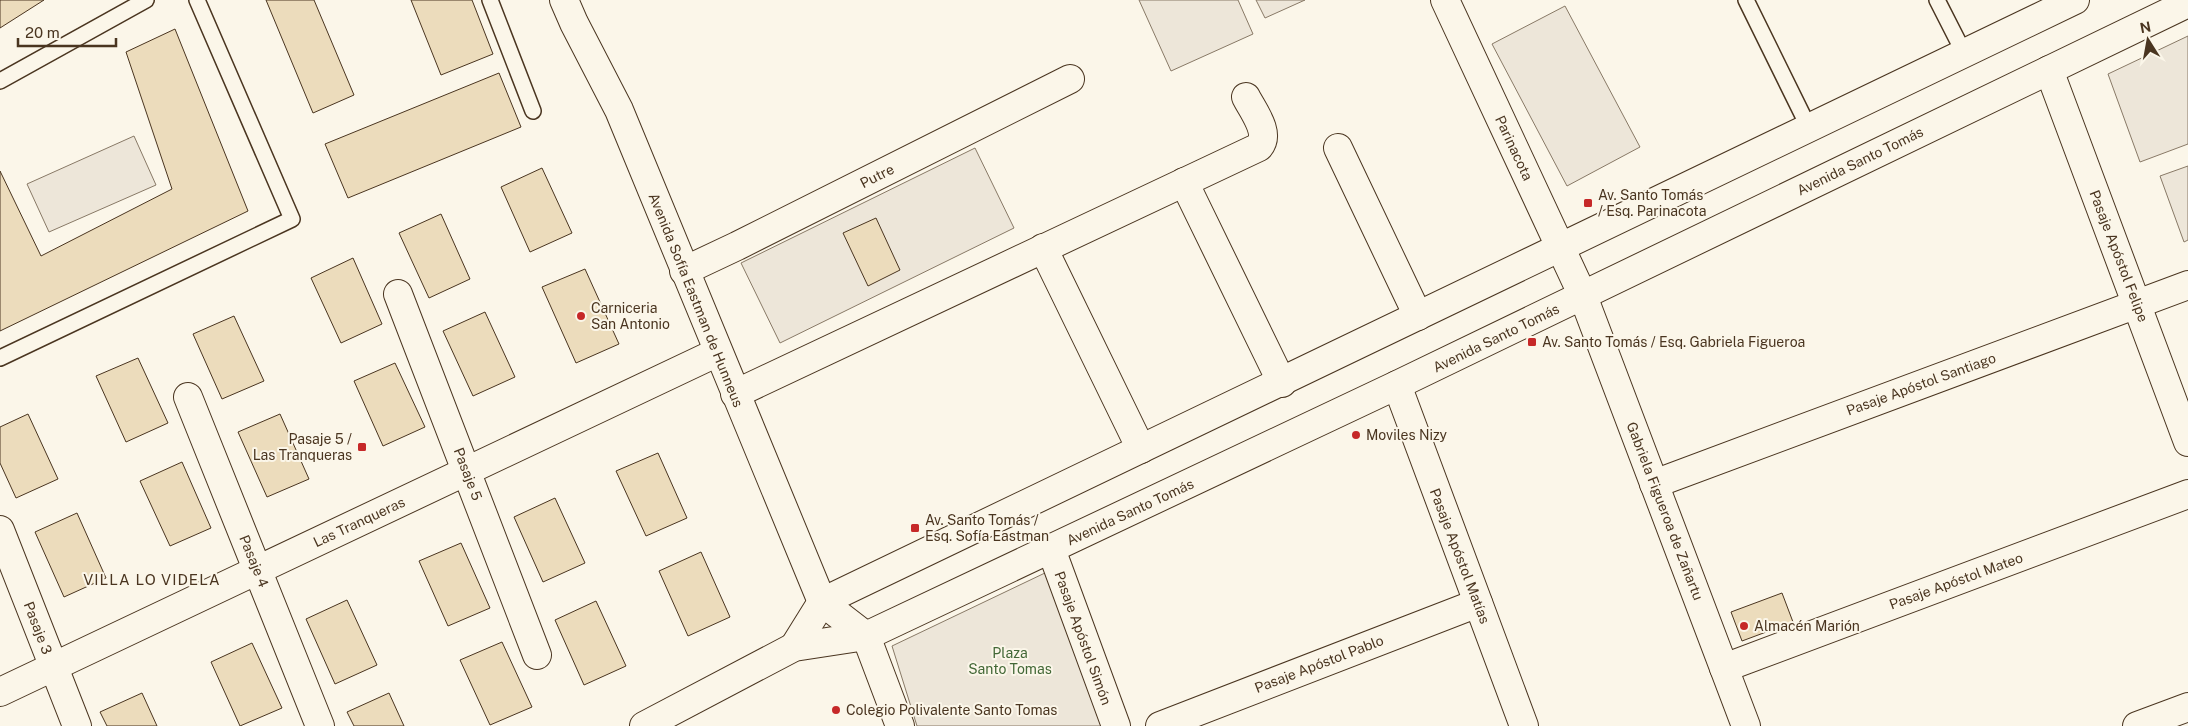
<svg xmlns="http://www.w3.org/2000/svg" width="2188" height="726" font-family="'Public Sans',sans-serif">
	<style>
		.green { fill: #ede6d9; stroke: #887966 }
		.building { fill: #ecdcbc; stroke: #4a3520 }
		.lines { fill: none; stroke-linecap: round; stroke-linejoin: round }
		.lane-casing { stroke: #4a3520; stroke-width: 18 }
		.street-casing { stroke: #4a3520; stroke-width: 30 }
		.secondary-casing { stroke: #4a3520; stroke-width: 30 }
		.lane { stroke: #fbf6e9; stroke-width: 15 }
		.street { stroke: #fbf6e9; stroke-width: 28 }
		.secondary { stroke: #fbf6e9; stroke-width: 28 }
		.poi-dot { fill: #c62828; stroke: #fbf6e9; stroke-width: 2 }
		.labels { text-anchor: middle; stroke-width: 4; stroke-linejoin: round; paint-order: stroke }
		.street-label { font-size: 14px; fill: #4a3520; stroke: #fbf6e9 }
		.poi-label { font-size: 14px; fill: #4a3520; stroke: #fbf6e9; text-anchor: start }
		.park-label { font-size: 14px; fill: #436837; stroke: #fbf6e9 }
		.neighbourhood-label { font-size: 15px; letter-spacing: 1px; fill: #4a3520; stroke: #fbf6e9 }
	</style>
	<rect width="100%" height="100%" fill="#fbf6e9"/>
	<g class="green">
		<polygon points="1139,0 1238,0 1253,34 1171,71"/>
		<polygon points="1256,0 1305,0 1265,18"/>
		<polygon points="1565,6 1640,147 1567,186 1492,44"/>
		<polygon points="2188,36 2188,144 2140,162 2108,74"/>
		<polygon points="134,136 156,185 49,232 27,184"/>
		<polygon points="975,148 1014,228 780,343 741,263"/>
		<polygon points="2188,166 2188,240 2184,242 2160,176"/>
		<polygon points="1047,572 1104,726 917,726 892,646"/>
	</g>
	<g class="building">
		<polygon points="0,0 44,0 0,28"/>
		<polygon points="266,0 314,0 354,95 313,113"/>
		<polygon points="411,0 472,0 493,54 441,75"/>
		<polygon points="175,29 248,211 0,331 0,171 41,256 172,189 126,52"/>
		<polygon points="499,73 521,127 348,198 325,144"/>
		<polygon points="542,168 572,233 530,252 501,187"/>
		<polygon points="441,214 470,279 429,298 399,233"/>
		<polygon points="876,218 900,270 868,286 843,233"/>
		<polygon points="353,258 382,324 341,343 311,278"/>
		<polygon points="585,269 619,344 576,363 542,287"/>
		<polygon points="485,312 515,377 473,396 443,331"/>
		<polygon points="234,316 264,381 222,399 193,334"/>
		<polygon points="138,358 168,423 126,442 96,376"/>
		<polygon points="395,363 425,427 383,446 354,381"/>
		<polygon points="28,414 58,479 16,498 0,463 0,427"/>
		<polygon points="280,414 309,479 267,497 238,432"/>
		<polygon points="658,453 687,518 646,536 616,471"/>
		<polygon points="182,462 211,528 170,546 140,481"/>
		<polygon points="555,498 585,563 543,582 514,517"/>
		<polygon points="77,513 106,578 64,597 35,532"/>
		<polygon points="461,543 490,608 448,626 419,561"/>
		<polygon points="701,552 730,617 688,636 659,571"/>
		<polygon points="1782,593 1793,622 1742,641 1731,612"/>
		<polygon points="347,600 377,665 335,684 306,619"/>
		<polygon points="596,601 626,666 584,685 555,620"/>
		<polygon points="502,642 532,707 490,725 460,660"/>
		<polygon points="252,643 282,708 240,726 211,662"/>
		<polygon points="142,693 157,726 107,726 100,712"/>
		<polygon points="389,693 404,726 354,726 347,712"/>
	</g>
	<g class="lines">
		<defs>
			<g id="lane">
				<polyline points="490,0 533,111"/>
				<polyline points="1746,0 1809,128"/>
				<polyline points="1937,0 1964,53"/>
				<polyline points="0,81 146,0"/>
				<polyline points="0,358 292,219 197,0"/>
			</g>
			<g id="street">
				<polyline points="1445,0 1583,296 1746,726"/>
				<polyline points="2049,70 2188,442"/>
				<polyline points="1338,148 1418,316"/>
				<polyline points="1184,182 1282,383"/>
				<polyline points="1043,248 1141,449"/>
				<polyline points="684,271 737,246 1070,79"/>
				<polyline points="398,294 537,655"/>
				<polyline points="1397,385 1524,726"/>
				<path d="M735,394L1259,147C1271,133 1253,111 1246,97"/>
				<polyline points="188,397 320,726"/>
				<polyline points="1654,484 2188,285"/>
				<polyline points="0,530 77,726"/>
				<polyline points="1051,549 1116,726"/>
				<polyline points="1724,668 2188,494"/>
				<polyline points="0,692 718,352"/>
				<polyline points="1160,726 1478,603"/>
				<polyline points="2137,726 2188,707"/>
			</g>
			<g id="secondary">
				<polyline points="564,0 574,23 619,110 822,602"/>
				<polyline points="822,602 866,636 900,726"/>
				<polyline points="794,647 822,602 2075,0"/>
				<polyline points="644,726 794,647 866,636 1397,385 2188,3"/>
			</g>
		</defs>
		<use href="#lane" class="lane-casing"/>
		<use href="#street" class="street-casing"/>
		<use href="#secondary" class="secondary-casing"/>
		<use href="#lane" class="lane"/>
		<use href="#street" class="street"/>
		<use href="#secondary" class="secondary"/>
	</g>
	<g class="poi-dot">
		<rect x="1583" y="198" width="10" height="10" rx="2.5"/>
		<circle cx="581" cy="316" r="5"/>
		<rect x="1527" y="337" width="10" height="10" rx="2.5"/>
		<circle cx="1356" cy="435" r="5"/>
		<rect x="357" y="442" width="10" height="10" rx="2.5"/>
		<rect x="910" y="523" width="10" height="10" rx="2.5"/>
		<circle cx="1744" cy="626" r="5"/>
		<circle cx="836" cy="710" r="5"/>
	</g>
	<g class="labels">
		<g class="street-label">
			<text transform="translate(1514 148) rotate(65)" y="5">Parinacota</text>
			<text transform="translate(1860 161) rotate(-26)" y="5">Avenida Santo Tomás</text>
			<text transform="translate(877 176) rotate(-27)" y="5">Putre</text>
			<text transform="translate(2119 256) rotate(69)" y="5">Pasaje Apóstol Felipe</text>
			<text transform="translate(696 300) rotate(68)" y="5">Avenida Sofía Eastman de Hunneus</text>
			<text transform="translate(1496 338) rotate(-26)" y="5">Avenida Santo Tomás</text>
			<text transform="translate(1921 384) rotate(-20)" y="5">Pasaje Apóstol Santiago</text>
			<text transform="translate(468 474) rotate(69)" y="5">Pasaje 5</text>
			<text transform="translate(1665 511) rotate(69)" y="5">Gabriela Figueroa de Zañartu</text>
			<text transform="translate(1130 512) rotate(-25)" y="5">Avenida Santo Tomás</text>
			<text transform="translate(359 522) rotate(-25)" y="5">Las Tranqueras</text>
			<text transform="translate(1460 556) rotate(69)" y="5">Pasaje Apóstol Matías</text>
			<text transform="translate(254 561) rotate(68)" y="5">Pasaje 4</text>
			<text transform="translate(1956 581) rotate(-20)" y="5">Pasaje Apóstol Mateo</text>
			<text transform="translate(38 628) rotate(69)" y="5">Pasaje 3</text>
			<text transform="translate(1083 638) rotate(70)" y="5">Pasaje Apóstol Simón</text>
			<text transform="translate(1319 664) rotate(-21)" y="5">Pasaje Apóstol Pablo</text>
		</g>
		<g class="poi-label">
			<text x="1598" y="200">Av. Santo Tomás<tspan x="1598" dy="16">/ Esq. Parinacota</tspan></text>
			<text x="591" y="313">Carniceria<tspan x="591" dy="16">San Antonio</tspan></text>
			<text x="1542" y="347">Av. Santo Tomás / Esq. Gabriela Figueroa</text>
			<text x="1366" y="440">Moviles Nizy</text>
			<text x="352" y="444" text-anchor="end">Pasaje 5 /<tspan x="352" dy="16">Las Tranqueras</tspan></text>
			<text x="925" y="525">Av. Santo Tomás /<tspan x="925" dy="16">Esq. Sofía Eastman</tspan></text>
			<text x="1754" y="631">Almacén Marión</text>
			<text x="846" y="715">Colegio Polivalente Santo Tomas</text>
		</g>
		<g class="park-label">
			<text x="1010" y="658">Plaza<tspan x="1010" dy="16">Santo Tomas</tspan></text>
		</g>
		<g class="neighbourhood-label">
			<text x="152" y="585">VILLA LO VIDELA</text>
		</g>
	</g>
	<g transform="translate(2148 40) rotate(349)" stroke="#fbf6e9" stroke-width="4" paint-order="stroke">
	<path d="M0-4L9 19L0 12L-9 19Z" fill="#4a3520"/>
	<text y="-8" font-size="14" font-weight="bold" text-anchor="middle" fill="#4a3520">N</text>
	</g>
	<path d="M18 38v8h98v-8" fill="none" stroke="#4a3520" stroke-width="2.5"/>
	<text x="25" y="38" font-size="15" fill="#4a3520" stroke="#fbf6e9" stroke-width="4" paint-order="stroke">20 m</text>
</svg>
